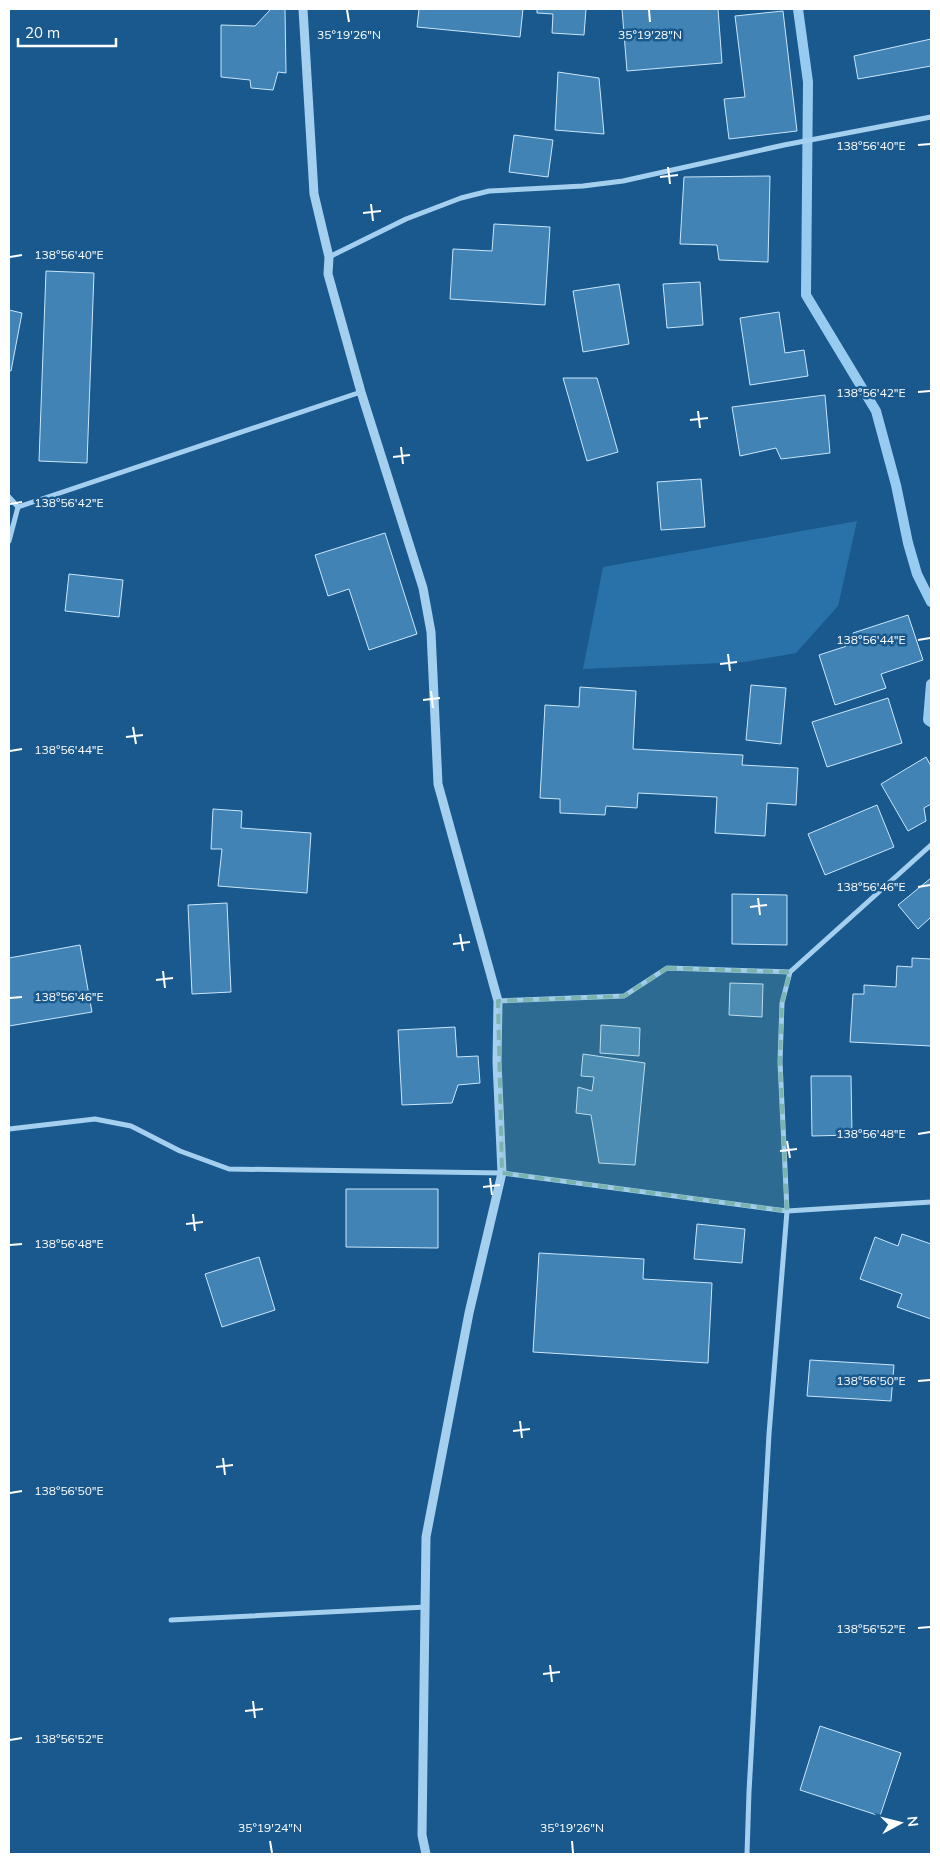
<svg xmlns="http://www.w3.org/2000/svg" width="940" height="1863" font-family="Mulish,sans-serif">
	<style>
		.green { fill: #2972a9 }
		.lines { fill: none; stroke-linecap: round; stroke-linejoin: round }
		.stream { stroke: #98cbf0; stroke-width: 10 }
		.building { fill: #4283b5; stroke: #cbe6fa }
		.minor { stroke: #a5cfee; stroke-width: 5 }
		.tertiary { stroke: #a5cfee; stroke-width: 9 }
		.marked { fill: #7bb4af; fill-opacity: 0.2; stroke: #7bb4af; stroke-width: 4; stroke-dasharray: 10 6; stroke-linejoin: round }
		.ticks { fill: none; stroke: #fff; stroke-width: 2 }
		.ticks-label { font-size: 12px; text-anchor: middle; fill: #fff; stroke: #19598d; stroke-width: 5; stroke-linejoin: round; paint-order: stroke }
	</style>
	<rect width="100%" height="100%" fill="#19598d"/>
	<polygon class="green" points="857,521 838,606 796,653 744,662 583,669 603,567"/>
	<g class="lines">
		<g class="stream">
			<polyline points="798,9 808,82 806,295 876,411 896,485 908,543 917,574 931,602"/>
			<polyline points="931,684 928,720 931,722"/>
		</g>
	</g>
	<g class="building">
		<polygon points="271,9 285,9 286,73 278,72 273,90 251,88 250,80 221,77 221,25 255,26"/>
		<polygon points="419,9 523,9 520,37 417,27"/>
		<polygon points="537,9 586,9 584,35 552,33 553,14 537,13"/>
		<polygon points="622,9 718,9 722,63 627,71"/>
		<polygon points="783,11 797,131 729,139 724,99 745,97 735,16"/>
		<polygon points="931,39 931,66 858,79 854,56"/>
		<polygon points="558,72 599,78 604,134 555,130"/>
		<polygon points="514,135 553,140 548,177 509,172"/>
		<polygon points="770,176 768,262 719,260 717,245 680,244 684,177"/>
		<polygon points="494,224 550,227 545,305 450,299 453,249 492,251"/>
		<polygon points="46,271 94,273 87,463 39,461"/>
		<polygon points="700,282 703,325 667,328 663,284"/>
		<polygon points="619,284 629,344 583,352 573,291"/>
		<polygon points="9,310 22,313 11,371 9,370"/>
		<polygon points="779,312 785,353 804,350 808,376 750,385 740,318"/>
		<polygon points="563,378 597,378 618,452 587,461"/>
		<polygon points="825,395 830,453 781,459 776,448 740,456 732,407"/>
		<polygon points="701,479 705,527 661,530 657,482"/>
		<polygon points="385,533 417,634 369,650 349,589 328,596 315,555"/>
		<polygon points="69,574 123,580 119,617 65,611"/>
		<polygon points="908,615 923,660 881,674 886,688 835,705 819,655 856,643 853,633"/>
		<polygon points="751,685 786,688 781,744 746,740"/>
		<polygon points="580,687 636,691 633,749 743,755 742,765 798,768 796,805 767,803 765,836 715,833 717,797 638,793 637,808 606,806 605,815 560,813 560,799 540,798 545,705 579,707"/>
		<polygon points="888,698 902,743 827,767 812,722"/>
		<polygon points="926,757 931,766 931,804 924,808 926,821 908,831 881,784"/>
		<polygon points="877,805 894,847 825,875 808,834"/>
		<polygon points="213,809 242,811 241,828 311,833 307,893 218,886 222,849 211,849"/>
		<polygon points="931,878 931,917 918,929 898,905"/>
		<polygon points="732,894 787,895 787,945 732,944"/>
		<polygon points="227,903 231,992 192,994 188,905"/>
		<polygon points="80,945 92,1012 9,1026 9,958"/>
		<polygon points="912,958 931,959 931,1046 850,1042 853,994 864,994 864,985 896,987 897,966 912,967"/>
		<polygon points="730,983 763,984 762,1017 729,1015"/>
		<polygon points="601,1025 640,1028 639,1056 600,1053"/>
		<polygon points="455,1027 457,1057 478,1056 480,1083 458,1085 452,1103 402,1105 398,1030"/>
		<polygon points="583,1054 645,1063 635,1165 599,1163 591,1115 576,1113 578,1087 592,1091 594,1077 581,1076"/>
		<polygon points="811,1076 851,1076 852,1135 812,1136"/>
		<polygon points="346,1189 438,1189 438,1248 346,1247"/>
		<polygon points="697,1224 745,1229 742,1263 694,1259"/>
		<polygon points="902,1234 931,1244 931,1319 897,1307 902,1294 860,1279 875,1237 898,1246"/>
		<polygon points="539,1253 644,1259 643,1279 712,1283 708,1363 533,1352"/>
		<polygon points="259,1257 275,1310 222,1327 205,1274"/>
		<polygon points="810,1360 894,1365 891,1401 807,1396"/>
		<polygon points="820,1726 901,1753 880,1816 800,1790"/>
	</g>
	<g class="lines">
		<g class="minor">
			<polyline points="329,257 406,219 461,198 489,191 583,186 623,181 784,145 931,117"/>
			<polyline points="9,497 18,507"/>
			<polyline points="18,507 361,392"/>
			<polyline points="9,541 18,507"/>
			<polyline points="498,1001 624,996 667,968 790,972"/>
			<polyline points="9,1129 95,1119 131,1126 180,1151 229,1169 502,1173 787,1211 931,1202"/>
			<polyline points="171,1620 426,1607"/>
			<polyline points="747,1854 749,1792 769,1434 787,1211 780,1062 782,1003 790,972 931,845"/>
		</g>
		<polyline class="tertiary" points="303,9 314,194 329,257 328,274 361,392 423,588 431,632 438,784 498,1001 497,1062 502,1173 469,1313 426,1537 422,1835 426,1854"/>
	</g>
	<path class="marked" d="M667,968L790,972L782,1003L780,1062L787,1211L502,1173L498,1001L624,996Z"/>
	<path class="ticks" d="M347,10L349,22M649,10L650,22M918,145L930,144M668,167L670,184M660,177L678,175M371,204L373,221M363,213L381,211M10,257L22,255M918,392L930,391M698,411L700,428M690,420L708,418M401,447L403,464M393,457L410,455M10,504L22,502M918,640L930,638M728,654L730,671M720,664L737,662M431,691L433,708M423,700L440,698M133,727L136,744M126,737L143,735M10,751L22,749M918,887L930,885M758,898L760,915M750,907L767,905M460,934L463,951M453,944L470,942M163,971L165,988M156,980L173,978M10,998L22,997M918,1134L930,1132M787,1141L790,1158M780,1151L797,1149M490,1178L492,1195M483,1187L500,1185M193,1214L195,1231M186,1224L203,1222M10,1245L22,1244M918,1381L930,1380M520,1421L522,1438M513,1431L530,1429M223,1458L225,1475M216,1467L233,1465M10,1493L22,1491M918,1628L930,1627M550,1665L552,1682M543,1674L560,1672M253,1701L255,1718M245,1711L263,1709M10,1740L22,1738M270,1841L272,1853M572,1841L573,1853"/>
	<g class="ticks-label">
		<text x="349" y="39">35°19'26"N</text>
		<text x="650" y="39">35°19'28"N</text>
		<text x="871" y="150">138°56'40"E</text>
		<text x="69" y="259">138°56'40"E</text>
		<text x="871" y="397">138°56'42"E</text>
		<text x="69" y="507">138°56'42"E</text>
		<text x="871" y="644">138°56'44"E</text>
		<text x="69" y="754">138°56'44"E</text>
		<text x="871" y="891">138°56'46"E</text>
		<text x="69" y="1001">138°56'46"E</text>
		<text x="871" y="1138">138°56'48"E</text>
		<text x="69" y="1248">138°56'48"E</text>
		<text x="871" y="1385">138°56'50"E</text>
		<text x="69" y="1495">138°56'50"E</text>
		<text x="871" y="1633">138°56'52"E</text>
		<text x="69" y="1743">138°56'52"E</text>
		<text x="270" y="1832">35°19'24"N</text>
		<text x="572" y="1832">35°19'26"N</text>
	</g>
	<rect width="940" height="1863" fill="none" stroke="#ffffff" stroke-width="20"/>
	<g transform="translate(900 1823) rotate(83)" stroke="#19598d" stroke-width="4" paint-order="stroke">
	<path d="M0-4L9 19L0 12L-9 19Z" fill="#ffffff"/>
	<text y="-8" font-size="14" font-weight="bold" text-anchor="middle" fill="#ffffff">N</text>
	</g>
	<path d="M18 38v8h98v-8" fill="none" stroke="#ffffff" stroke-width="2.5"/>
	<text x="25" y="38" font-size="15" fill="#ffffff" stroke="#19598d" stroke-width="4" paint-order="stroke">20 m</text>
</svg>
